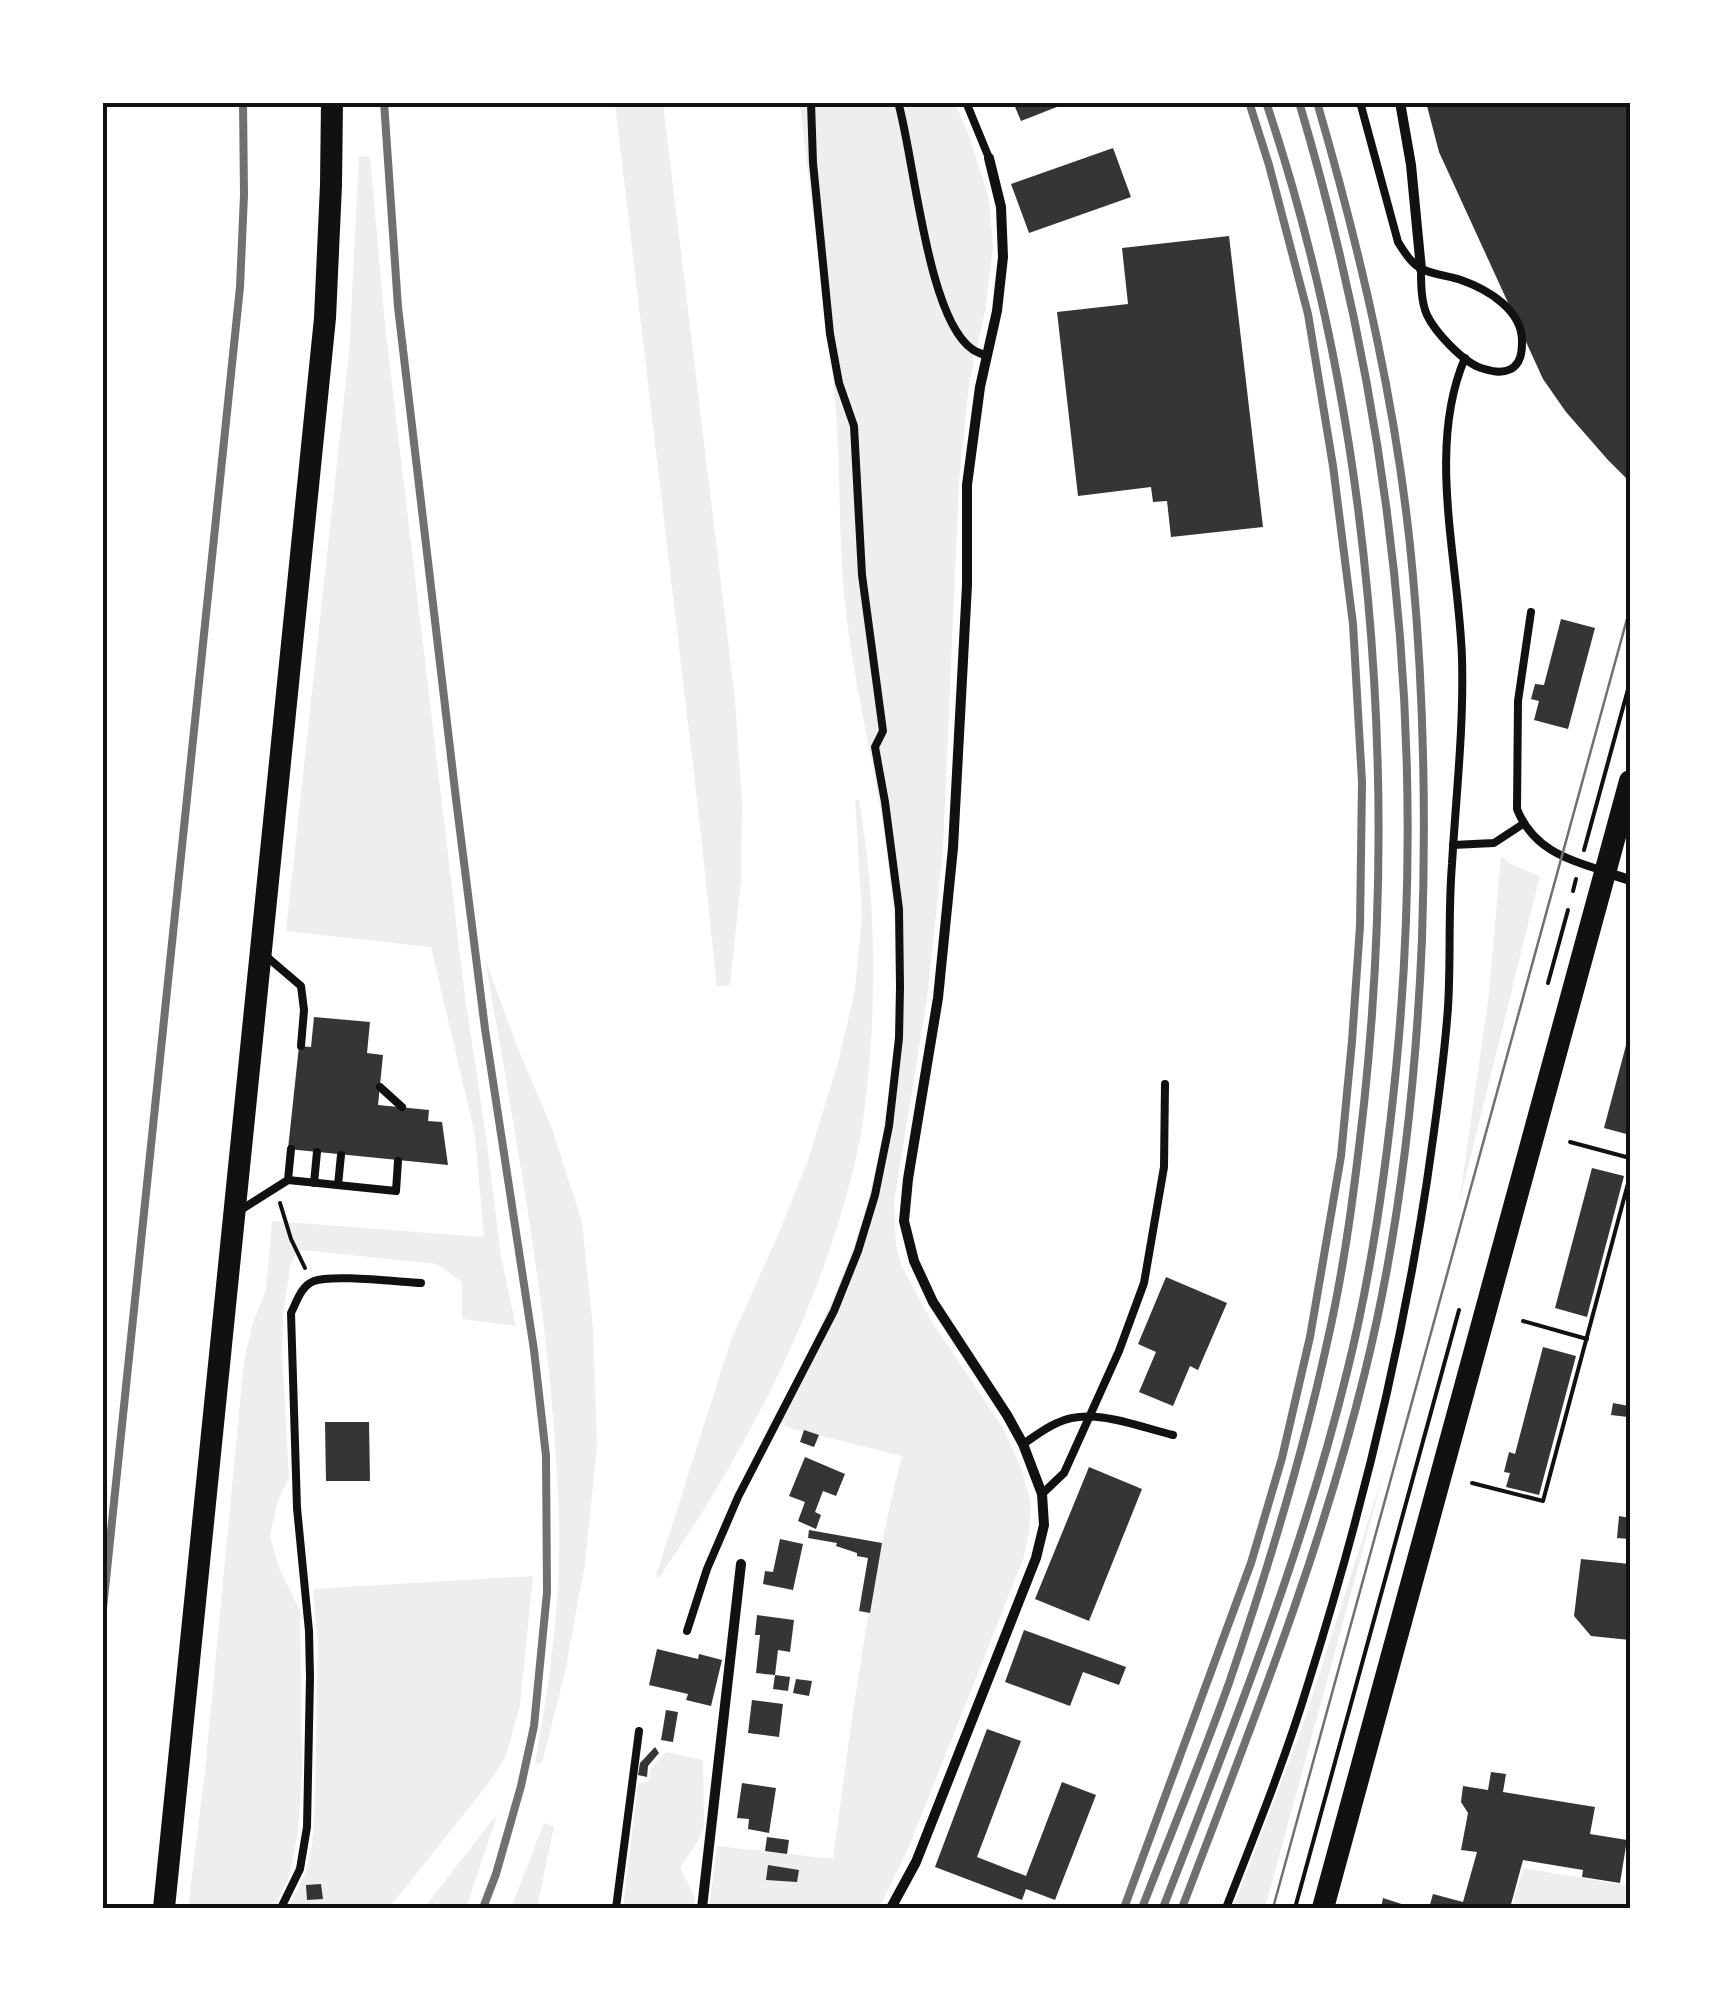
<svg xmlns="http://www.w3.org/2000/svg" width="1733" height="2011" font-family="'Asap Condensed',sans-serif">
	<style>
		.green { fill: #eee }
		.building { fill: #353535 }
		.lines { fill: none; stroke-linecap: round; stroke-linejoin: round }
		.path { stroke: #111; stroke-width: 4 }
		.service { stroke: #111; stroke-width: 8 }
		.minor { stroke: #111; stroke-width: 10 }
		.primary { stroke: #111; stroke-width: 22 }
		.tram { stroke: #707070; stroke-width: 2.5 }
		.rail { stroke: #707070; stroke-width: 8 }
		.neatline { fill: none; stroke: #111; stroke-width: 4 }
	</style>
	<rect width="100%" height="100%" fill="#fff"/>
	<g class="green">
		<polygon points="615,103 663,103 735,699 742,803 741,882 730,985 717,987 698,808"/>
		<path d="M800,103H955L970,139L989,199L993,247L985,311L969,384L959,482L943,849L927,998L894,1203L896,1245L901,1265L932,1322L1003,1428L1022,1470L1031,1505L1029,1532L1024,1557L908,1849L879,1908H709L717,1846L833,1859C851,1724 868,1588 902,1456L786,1427L776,1417C803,1363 831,1308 852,1251C888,1151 905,1014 893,907C889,870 885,832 878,795C866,728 850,661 844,593C838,525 841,456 834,389C824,293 810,198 800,103Z"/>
		<polygon points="359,156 370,157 385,325 465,997 486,1136 501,1257 516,1326 462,1319 462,1282 437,1264 302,1250 296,1253 291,1263 283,1313 282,1351 289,1478 278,1500 270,1536 279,1569 300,1610 302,1771 298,1831 290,1874 274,1908 188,1908 205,1771 244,1361 253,1322 266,1290 272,1221 484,1237 475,1135 431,947 286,931 349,353"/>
		<path d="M855,800H859C873,882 876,958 871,1041C868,1079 865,1118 857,1154C821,1309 748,1448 659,1578L656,1576L731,1340L778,1235L807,1163L838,1063L855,990L862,915Z"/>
		<polygon points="1501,856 1512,865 1540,876 1459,1204 1489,994"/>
		<path d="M485,959L515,1041L552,1129L582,1222L593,1328L597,1446L585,1564L565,1672L542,1763L535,1764C549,1685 561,1604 559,1523C554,1333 517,1146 485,959Z"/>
		<polygon points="1386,1465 1265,1908 1233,1908 1303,1725"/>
		<polygon points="533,1576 520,1705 506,1756 487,1785 389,1908 288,1908 305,1874 312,1846 315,1804 318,1644 313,1589"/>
		<polygon points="666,1752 703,1760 704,1828 697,1843 680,1867 695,1898 694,1908 623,1908 638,1783 648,1782 651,1768"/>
		<polygon points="498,1813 466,1908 424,1908"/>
		<polygon points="544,1823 554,1827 537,1908 511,1908"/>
		<polygon points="1523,1868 1630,1886 1630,1908 1512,1908"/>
	</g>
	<g class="building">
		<polygon points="1013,102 1067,102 1067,103 1021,121"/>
		<polygon points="1426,102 1630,102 1630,482 1608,460 1566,412 1543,379 1439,152"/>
		<polygon points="1113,148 1131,197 1029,233 1011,184"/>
		<polygon points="1229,236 1263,527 1171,537 1167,501 1153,502 1151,487 1078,496 1057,312 1128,304 1122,248"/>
		<polygon points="1561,619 1595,628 1568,729 1534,720 1539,701 1531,699 1535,684 1544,685"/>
		<polygon points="314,1017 370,1022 367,1053 383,1055 378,1105 429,1110 428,1121 442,1122 448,1165 288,1149 299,1046 311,1047"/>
		<polygon points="1629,1034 1630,1035 1630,1135 1604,1128"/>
		<polygon points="1592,1168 1624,1176 1587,1317 1555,1308"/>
		<polygon points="1166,1277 1227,1303 1198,1370 1190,1366 1173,1406 1139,1392 1156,1352 1138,1344"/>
		<polygon points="1543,1347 1576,1356 1539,1495 1506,1487 1510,1473 1504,1472 1509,1452 1515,1454"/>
		<polygon points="1613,1403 1629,1406 1628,1417 1611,1415"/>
		<polygon points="325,1422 369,1422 370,1481 326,1481"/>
		<polygon points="804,1430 819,1435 814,1447 800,1442"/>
		<polygon points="805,1457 845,1474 836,1496 823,1491 815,1512 821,1515 816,1529 798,1521 805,1502 789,1496"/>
		<polygon points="1089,1467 1142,1489 1089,1621 1035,1599"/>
		<polygon points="1619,1516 1630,1518 1630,1539 1617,1538"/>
		<polygon points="809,1530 882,1543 870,1613 859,1611 868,1558 857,1556 857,1553 836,1546 837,1543 808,1538"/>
		<polygon points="780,1539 803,1544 793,1590 763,1584 765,1571 773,1572"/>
		<polygon points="1581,1559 1630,1564 1630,1640 1591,1636 1574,1616"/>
		<polygon points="757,1615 794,1620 790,1652 778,1650 775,1675 756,1673 760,1635 755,1635"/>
		<polygon points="1024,1630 1126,1667 1119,1685 1083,1672 1070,1706 1005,1682"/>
		<polygon points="657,1649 698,1659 699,1654 722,1660 711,1706 686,1700 688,1694 649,1685"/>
		<polygon points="775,1675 790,1677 788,1691 773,1689"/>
		<polygon points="796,1679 812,1681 809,1696 793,1693"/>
		<polygon points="752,1700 783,1704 779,1737 748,1733"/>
		<polygon points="666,1710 678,1712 673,1742 661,1740"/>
		<polygon points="987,1729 1021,1741 977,1857 1026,1876 1062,1782 1096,1795 1055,1900 1026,1889 1022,1900 935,1867"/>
		<polygon points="655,1747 659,1753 648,1766 647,1777 638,1775 640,1763"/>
		<polygon points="1491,1772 1506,1774 1503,1792 1595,1807 1590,1834 1627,1840 1620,1883 1582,1877 1583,1870 1523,1860 1510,1908 1429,1908 1433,1894 1463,1902 1477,1852 1461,1850 1468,1813 1461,1802 1463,1786 1488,1790"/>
		<polygon points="742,1783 776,1788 769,1833 748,1829 749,1819 737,1818"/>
		<polygon points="767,1837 789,1840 787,1854 765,1851"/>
		<polygon points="768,1865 799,1870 797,1882 766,1880"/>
		<polygon points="321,1884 323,1899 307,1900 306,1885"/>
		<polygon points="1383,1898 1414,1908 1381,1908"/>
	</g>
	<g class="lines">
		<g class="path">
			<polyline points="1584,850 1630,682"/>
			<polyline points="1573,891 1576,879"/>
			<polyline points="1548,983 1568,910"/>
			<polyline points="1570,1142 1630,1158"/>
			<polyline points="280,1203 291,1239 305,1268"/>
			<polyline points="1523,1321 1587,1339"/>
			<polyline points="1472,1483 1543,1501 1630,1176"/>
			<polyline points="1295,1908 1459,1310"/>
		</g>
		<g class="service">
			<path d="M898,102C914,156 927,318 972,349C976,352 982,354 987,356"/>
			<polyline points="966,102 989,158"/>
			<path d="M1360,102L1398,242C1405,253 1412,265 1424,270C1436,275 1449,276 1461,280C1487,289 1523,310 1522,342C1522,352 1521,363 1511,369C1501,374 1491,371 1481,368C1463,362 1435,332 1427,315C1421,302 1421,283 1421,269"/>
			<path d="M1531,612L1518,701L1517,809C1532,847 1564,859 1601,870"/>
			<polyline points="1453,845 1494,843 1523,824"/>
			<polyline points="267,957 301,986 304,1010 301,1046"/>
			<polyline points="380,1087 402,1107"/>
			<polyline points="288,1180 396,1191 398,1161"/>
			<polyline points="314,1183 317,1152"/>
			<polyline points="338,1185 341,1155"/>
			<polyline points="239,1211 288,1180 291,1149"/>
			<path d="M1023,1444C1034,1437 1045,1428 1057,1423C1091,1406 1139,1427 1173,1435"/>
			<polyline points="1042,1494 1064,1473 1119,1351 1144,1283 1164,1167 1165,1084"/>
			<polyline points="687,1631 707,1569 738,1497 834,1311 858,1251 875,1195 889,1126 899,1038 900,987 899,909 885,802 875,747 883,731 862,575 854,426 839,383 830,334 813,163 811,102"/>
			<path d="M281,1908L300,1869L307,1827L310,1677L309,1631L297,1508L291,1313C297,1301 301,1286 314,1281C332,1274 399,1282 421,1283"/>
			<polyline points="616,1908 639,1731"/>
			<path d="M1226,1908C1255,1834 1285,1760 1308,1684C1360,1519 1401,1352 1427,1181C1435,1124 1444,1066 1448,1007C1451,960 1448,912 1452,864C1456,795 1464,727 1462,658C1459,562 1426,448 1465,358"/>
		</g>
		<g class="minor">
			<polyline points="1400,102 1411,165 1421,269"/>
			<polyline points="1605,872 1630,880"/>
			<polyline points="702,1908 741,1564"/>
			<polyline points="891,1908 916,1862 1036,1558 1044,1525 1042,1494 1023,1444 1007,1415 933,1302 914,1261 904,1221 908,1179 938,998 953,848 967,585 967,485 980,387 997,311 1003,257 1001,207 989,158"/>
		</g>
		<g class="primary">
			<polyline points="164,1908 325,318 331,185 332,102"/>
			<polyline points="1323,1908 1630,781"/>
		</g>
		<polyline class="tram" points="1273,1908 1630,608"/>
		<g class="rail">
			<polyline points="384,102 398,307 456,799 485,1029 534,1350 546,1456 547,1592 534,1726 521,1786 496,1874 483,1908"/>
			<polyline points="102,1618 240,287 244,195 243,102"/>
			<polyline points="1124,1908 1251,1563 1282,1458 1310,1337 1341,1156 1352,1041 1360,926 1362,782 1353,624 1333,466 1308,314 1269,165 1249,102"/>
			<path d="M1142,1908C1171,1833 1202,1759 1229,1683C1267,1572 1302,1458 1327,1343C1345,1265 1355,1184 1364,1104C1399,775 1372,417 1266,102"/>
			<path d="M1163,1908C1231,1732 1302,1556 1347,1372C1372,1272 1386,1171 1396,1069C1428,742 1393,417 1299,102"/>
			<path d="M1182,1908C1249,1732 1320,1556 1365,1372C1400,1230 1416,1084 1422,939C1426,818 1424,697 1413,576C1399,416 1362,257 1317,102"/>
		</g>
	</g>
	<rect width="1733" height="2011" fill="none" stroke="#ffffff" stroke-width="210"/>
	<rect x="105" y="105" width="1523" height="1801" class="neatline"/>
</svg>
